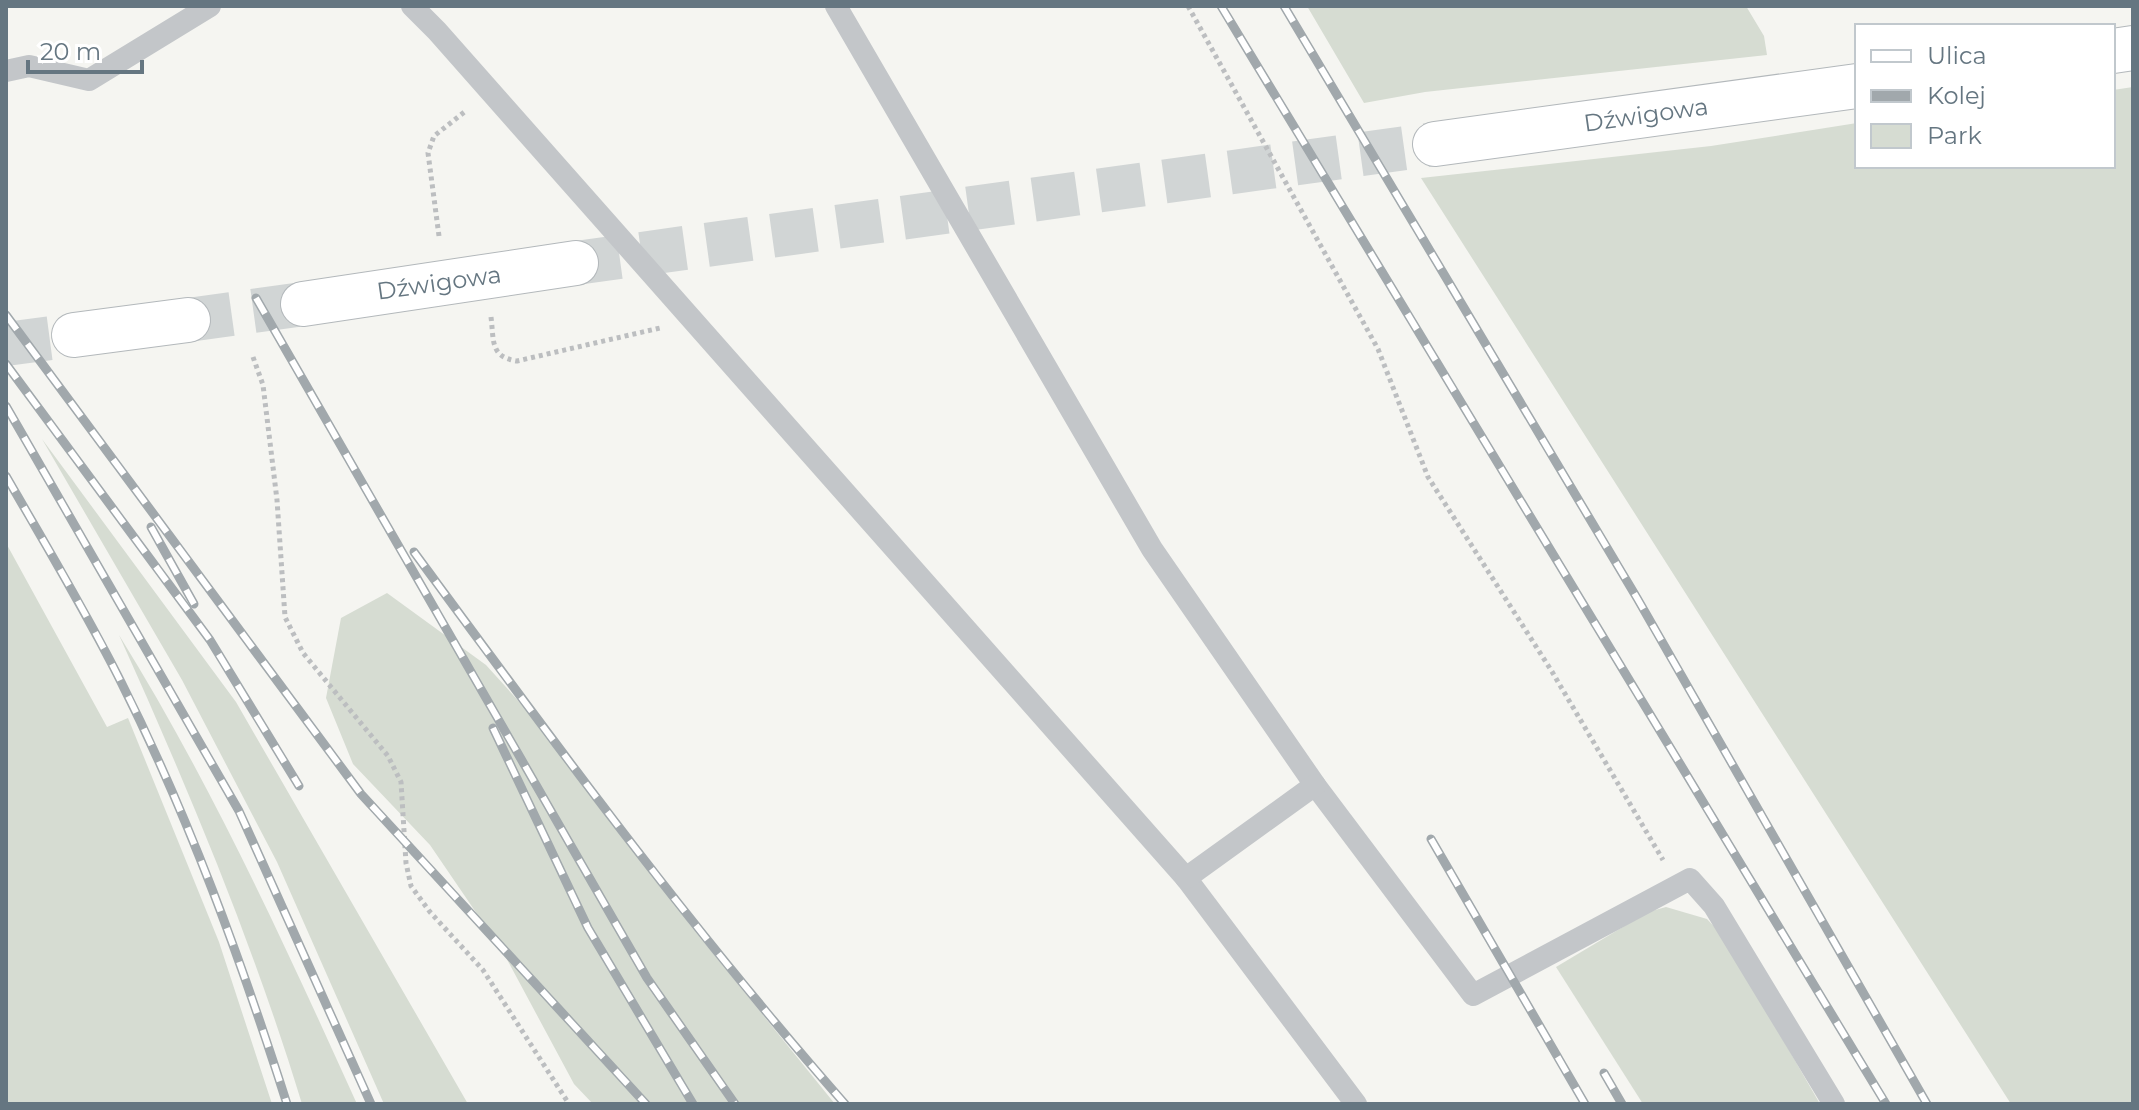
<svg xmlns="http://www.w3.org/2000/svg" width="2139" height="1110" font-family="Montserrat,sans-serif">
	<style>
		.green { fill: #d6dcd2 }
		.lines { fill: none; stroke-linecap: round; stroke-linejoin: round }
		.secondary-tunnel { stroke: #d1d5d5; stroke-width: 44; stroke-dasharray: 44 22; stroke-linecap: butt }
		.secondary-casing { stroke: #b3b8bb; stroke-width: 46 }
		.path { stroke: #bcbec0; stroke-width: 5; stroke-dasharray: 4 4; stroke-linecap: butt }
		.service { stroke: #c3c6c9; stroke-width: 22 }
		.secondary { stroke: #fff; stroke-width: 44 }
		.rail-casing { stroke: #a1a8ac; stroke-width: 9 }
		.rail { stroke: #fff; stroke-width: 6; stroke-dasharray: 18; stroke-linecap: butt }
		.labels { text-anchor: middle; stroke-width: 8; stroke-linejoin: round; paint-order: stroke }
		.street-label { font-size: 24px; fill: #657681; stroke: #fff }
	</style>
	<rect width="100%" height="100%" fill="#f5f5f1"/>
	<g class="green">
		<polygon points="1307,6 1746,6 1764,36 1767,55 1425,92 1364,103"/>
		<polygon points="2133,87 2133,1104 2011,1104 1421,178 1711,146 1857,123 1857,166 2113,166 2113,90"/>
		<polygon points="42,439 236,702 468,1104 384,1104 277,862 182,680"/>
		<polygon points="6,543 107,727 128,718 219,942 272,1104 6,1104"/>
		<polygon points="387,593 486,665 560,747 620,823 690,925 835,1104 593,1104 574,1084 503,952 430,845 353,764 326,698 341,618"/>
		<path d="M119,635C212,785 284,943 357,1104H302C253,943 188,788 119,635Z"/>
		<polygon points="1666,907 1707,919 1724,937 1820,1104 1643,1104 1556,967 1648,912"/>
	</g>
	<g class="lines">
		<g class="secondary-tunnel">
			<polyline points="576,263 1435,144"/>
			<polyline points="188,320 303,304"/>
			<polyline points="6,344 74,335"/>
		</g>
		<defs>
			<g id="secondary">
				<polyline points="2113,51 2133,48"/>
				<polyline points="1435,144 1857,86"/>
				<polyline points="303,304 576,263"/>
				<polyline points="74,335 188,320"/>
			</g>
		</defs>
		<use href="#secondary" class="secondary-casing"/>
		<g class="path">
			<polyline points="1188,6 1378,349 1428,477 1551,670 1663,860"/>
			<polyline points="439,236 428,153 434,136 467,110"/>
			<path d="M491,317C494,341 490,357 517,361L660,328"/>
			<polyline points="253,357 263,385 277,500 285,617 303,653 388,756 401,782 406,863 411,886 430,912 483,970 569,1104"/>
		</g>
		<g class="service">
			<polyline points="412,6 437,31 1186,878 1356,1104"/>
			<polyline points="836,6 1152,549 1315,785 1473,995 1690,879 1714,906 1834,1104"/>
			<polyline points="6,71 29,66 89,80 210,6"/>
			<polyline points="1186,878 1315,785"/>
		</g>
		<use href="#secondary" class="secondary"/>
		<defs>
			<g id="rail">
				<polyline points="1221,6 1886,1104"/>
				<polyline points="1284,6 1637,598 1927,1104"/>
				<polyline points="256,298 647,978 735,1104"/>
				<polyline points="6,315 361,794 646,1104"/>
				<polyline points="6,364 210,640 299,786"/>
				<polyline points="6,406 239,811 371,1104"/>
				<path d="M6,476C45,544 86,612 121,682C189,817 241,960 287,1104"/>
				<polyline points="151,527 194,604"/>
				<path d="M414,552C552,740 691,929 845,1104"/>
				<polyline points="493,728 588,928 693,1104"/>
				<polyline points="1431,839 1585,1104"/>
				<polyline points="1604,1073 1622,1104"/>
			</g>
		</defs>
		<use href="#rail" class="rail-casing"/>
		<use href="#rail" class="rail"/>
	</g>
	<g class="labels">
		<g class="street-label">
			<text transform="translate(1646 115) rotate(-8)" y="8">Dźwigowa</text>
			<text transform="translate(439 283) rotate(-8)" y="8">Dźwigowa</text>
		</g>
	</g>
	<rect width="2139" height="1110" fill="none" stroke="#657681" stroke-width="16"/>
	<rect x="1855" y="24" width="260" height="144" fill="#ffffff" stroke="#c1c8cd" stroke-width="2"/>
	<rect x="1871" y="50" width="40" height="12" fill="#ffffff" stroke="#c1c8cd" stroke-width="2"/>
	<text x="1927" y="64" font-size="24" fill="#657681">Ulica</text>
	<rect x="1871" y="90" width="40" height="12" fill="#a1a8ac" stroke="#c1c8cd" stroke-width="2"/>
	<text x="1927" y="104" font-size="24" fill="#657681">Kolej</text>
	<rect x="1871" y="124" width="40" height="24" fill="#d6dcd2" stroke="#c1c8cd" stroke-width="2"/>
	<text x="1927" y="144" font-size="24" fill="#657681">Park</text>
	<path d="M28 60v12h114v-12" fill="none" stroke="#657681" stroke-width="4"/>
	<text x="40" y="60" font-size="24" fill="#657681" stroke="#ffffff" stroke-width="6" paint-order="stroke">20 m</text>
</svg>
